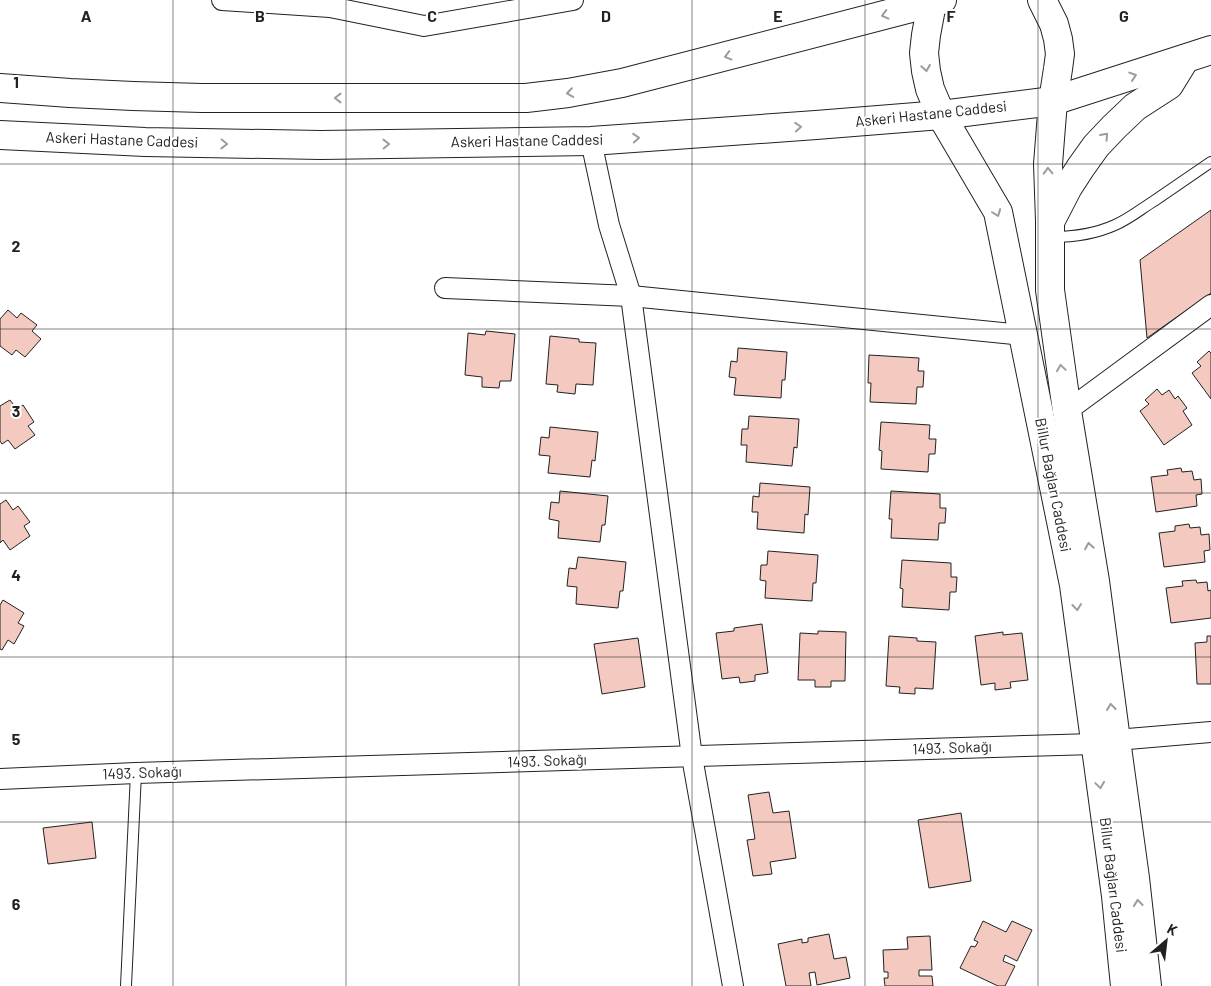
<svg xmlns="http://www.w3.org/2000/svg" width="1211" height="986" font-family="Barlow,sans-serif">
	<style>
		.building { fill: #f3c9c0; stroke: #222 }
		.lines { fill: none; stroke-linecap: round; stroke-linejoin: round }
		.lane-casing { stroke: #222; stroke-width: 12 }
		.street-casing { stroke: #222; stroke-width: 22 }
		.secondary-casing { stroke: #222; stroke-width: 30 }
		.lane { stroke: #fff; stroke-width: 10 }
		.street { stroke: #fff; stroke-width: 20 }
		.secondary { stroke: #fff; stroke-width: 28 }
		.oneway { stroke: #9c9c9c }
		.grid { fill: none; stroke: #222; stroke-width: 1; stroke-opacity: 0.55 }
		.labels { text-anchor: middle; stroke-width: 4; stroke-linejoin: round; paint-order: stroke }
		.street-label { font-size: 15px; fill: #222; stroke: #fff }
		.grid-label { font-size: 16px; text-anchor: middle; font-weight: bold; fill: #222; stroke: #fff; stroke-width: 4; stroke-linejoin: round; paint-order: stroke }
	</style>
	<rect width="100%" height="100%" fill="#fff"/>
	<g class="building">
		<polygon points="1211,210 1211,293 1147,338 1140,260"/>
		<polygon points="8,310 17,318 21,313 37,325 32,331 41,339 25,357 16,350 12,355 0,346 0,319"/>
		<polygon points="486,331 515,334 511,381 500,381 499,388 482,387 482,377 465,375 468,333 485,335"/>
		<polygon points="550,336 579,339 579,342 596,343 593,385 576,384 575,394 557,392 558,385 546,384"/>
		<polygon points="738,348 787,352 785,380 782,380 781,398 734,395 736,378 729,377 731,361 737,362"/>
		<polygon points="1209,351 1211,353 1211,399 1192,373 1201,366 1197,362"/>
		<polygon points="869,355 919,358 918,371 924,371 923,387 917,387 916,404 870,402 871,383 868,383"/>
		<polygon points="1157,389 1162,395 1169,390 1175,399 1178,396 1187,408 1183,411 1192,425 1164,445 1140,411 1149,404 1145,400"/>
		<polygon points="10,400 17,409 23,405 34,422 28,426 35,435 15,449 8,440 2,444 0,441 0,406"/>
		<polygon points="749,416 799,419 797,448 794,447 792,466 746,462 747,445 741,445 742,429 748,429"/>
		<polygon points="881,422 930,425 929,439 936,439 935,454 929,454 928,472 881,469 882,451 879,450"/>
		<polygon points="550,427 598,432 595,461 592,460 590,477 548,473 550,456 539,455 541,437 549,438"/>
		<polygon points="1181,468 1182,472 1192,471 1194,480 1201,479 1202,494 1196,495 1197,506 1156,512 1151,477 1168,475 1167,470"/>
		<polygon points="760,483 810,487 808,515 805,514 804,533 757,529 758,512 752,512 753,496 759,497"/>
		<polygon points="560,491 608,496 605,525 602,525 600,542 558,538 559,521 549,519 551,502 559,503"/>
		<polygon points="891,491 940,494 940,508 946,508 945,523 939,523 938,540 891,538 892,519 889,519"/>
		<polygon points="6,500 13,510 18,506 30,522 24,526 30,536 10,550 3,540 0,543 0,504"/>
		<polygon points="1189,524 1190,528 1200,527 1201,535 1209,534 1210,550 1204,551 1205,562 1164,567 1159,533 1175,531 1175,526"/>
		<polygon points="768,551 818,555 816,583 813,583 812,601 765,598 766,581 760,580 761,565 767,565"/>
		<polygon points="578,557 626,562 623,591 620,591 618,608 576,604 577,587 567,586 569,568 576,569"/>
		<polygon points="902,560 951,563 951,577 957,577 956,592 950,592 949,610 902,607 903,589 900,588"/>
		<polygon points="1196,580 1197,583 1207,582 1208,591 1211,590 1211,618 1171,623 1166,588 1183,586 1182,581"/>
		<polygon points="3,600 24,613 18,623 24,626 14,644 8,640 2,650 0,649 0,605"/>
		<polygon points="762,624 768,673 755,675 755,681 740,683 739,677 722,679 716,633 734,631 734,628"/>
		<polygon points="818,631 846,632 845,681 831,681 831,687 815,687 815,680 798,680 800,633 818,634"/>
		<polygon points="1003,632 1003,635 1022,633 1028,680 1010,682 1011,688 995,690 995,683 981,685 975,636"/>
		<polygon points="889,636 917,638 917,641 936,642 933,689 915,688 915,694 899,693 900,687 886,686"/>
		<polygon points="1207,636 1211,636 1211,684 1197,684 1195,643 1207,642"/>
		<polygon points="638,638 645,687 602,694 594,644"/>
		<polygon points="769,792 773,813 789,811 796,858 770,862 772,874 753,876 747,840 755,839 748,795"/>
		<polygon points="961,813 971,881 929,888 918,820"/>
		<polygon points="92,822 96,858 48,864 43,828"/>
		<polygon points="983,921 1006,932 1012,921 1032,930 1017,961 1005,955 1003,961 1015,966 1005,986 998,986 960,968 971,946 975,947 978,942 974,940"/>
		<polygon points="829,934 834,959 846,957 850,978 817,985 815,972 809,973 811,986 786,986 778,944 802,939 802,943 808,942 808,938"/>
		<polygon points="930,936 932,970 919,970 919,976 932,976 933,986 885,986 884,978 888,978 888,972 884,972 883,950 908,949 907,937"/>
	</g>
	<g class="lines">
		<defs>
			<g id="lane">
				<path d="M1052,237C1073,237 1095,234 1115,225C1129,219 1141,209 1154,201C1173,188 1192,175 1211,162"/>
				<polyline points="126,986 136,773"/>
			</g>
			<g id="street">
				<polyline points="222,0 330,7 424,26 573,0"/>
				<polyline points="591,141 609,225 631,296 692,757 733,986"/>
				<polyline points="445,288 631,296 1023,335"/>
				<polyline points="1067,411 1211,305"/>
				<polyline points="1116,740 1211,732"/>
				<polyline points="0,779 136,773 1094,744"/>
			</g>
			<g id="secondary">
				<polyline points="1042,0 1054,24 1058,39 1060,54 1058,69 1053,101 1048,164 1050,221 1050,290 1067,411 1095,581 1116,740 1135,878 1147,986"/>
				<polyline points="932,3 926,35 924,53 926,71 930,89 941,115 998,212 1074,585 1116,896 1125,986"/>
				<polyline points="0,88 70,93 133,96 202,98 526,98 568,93 622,83 942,0"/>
				<polyline points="0,135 145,142 321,145 591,141 816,125 941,115 1053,101 1211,50"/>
				<polyline points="1051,220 1068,187 1081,167 1096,146 1114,127 1135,107 1169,85 1185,59"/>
			</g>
		</defs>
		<use href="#lane" class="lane-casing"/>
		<use href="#street" class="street-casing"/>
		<use href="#secondary" class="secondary-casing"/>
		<use href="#lane" class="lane"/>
		<use href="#street" class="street"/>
		<use href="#secondary" class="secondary"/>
	</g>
	<defs><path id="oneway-chevron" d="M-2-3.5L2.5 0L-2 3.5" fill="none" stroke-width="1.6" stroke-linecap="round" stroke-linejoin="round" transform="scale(1.25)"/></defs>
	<g class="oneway">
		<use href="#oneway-chevron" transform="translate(885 15) rotate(165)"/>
		<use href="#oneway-chevron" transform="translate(728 56) rotate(165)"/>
		<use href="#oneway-chevron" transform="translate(926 68) rotate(81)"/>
		<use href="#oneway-chevron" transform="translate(1133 76) rotate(-18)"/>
		<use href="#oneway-chevron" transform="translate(570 93) rotate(171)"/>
		<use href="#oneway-chevron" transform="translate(338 98) rotate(180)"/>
		<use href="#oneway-chevron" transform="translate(798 127) rotate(-4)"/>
		<use href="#oneway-chevron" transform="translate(1105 136) rotate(-48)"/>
		<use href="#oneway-chevron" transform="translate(636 138) rotate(-4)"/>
		<use href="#oneway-chevron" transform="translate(224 144) rotate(1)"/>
		<use href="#oneway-chevron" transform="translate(386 144) rotate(-1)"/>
		<use href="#oneway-chevron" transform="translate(1048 171) rotate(-92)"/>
		<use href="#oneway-chevron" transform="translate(997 213) rotate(69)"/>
		<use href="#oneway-chevron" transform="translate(1061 368) rotate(-98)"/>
		<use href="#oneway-chevron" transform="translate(1089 546) rotate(-99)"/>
		<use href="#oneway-chevron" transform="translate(1077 607) rotate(83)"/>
		<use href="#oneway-chevron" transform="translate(1111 707) rotate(-97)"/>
		<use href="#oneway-chevron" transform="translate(1100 785) rotate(82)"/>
		<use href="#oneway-chevron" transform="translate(1138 903) rotate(-96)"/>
	</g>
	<path class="grid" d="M173,0V986M346,0V986M519,0V986M692,0V986M865,0V986M1038,0V986M0,164H1211M0,329H1211M0,493H1211M0,657H1211M0,822H1211"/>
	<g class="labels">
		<g class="street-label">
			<text transform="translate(931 114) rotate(-6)" y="5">Askeri Hastane Caddesi</text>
			<text transform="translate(122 140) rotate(2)" y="5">Askeri Hastane Caddesi</text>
			<text transform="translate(527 141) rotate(-1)" y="5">Askeri Hastane Caddesi</text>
			<text transform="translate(1053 485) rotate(79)" y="5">Billur Bağları Caddesi</text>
			<text transform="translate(952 748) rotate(-2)" y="5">1493. Sokağı</text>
			<text transform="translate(547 761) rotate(-2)" y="5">1493. Sokağı</text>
			<text transform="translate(142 773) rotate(-2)" y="5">1493. Sokağı</text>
			<text transform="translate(1113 885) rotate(83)" y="5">Billur Bağları Caddesi</text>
		</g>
	</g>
	<g class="grid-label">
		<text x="86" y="22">A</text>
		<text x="260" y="22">B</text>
		<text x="432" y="22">C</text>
		<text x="606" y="22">D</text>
		<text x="778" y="22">E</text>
		<text x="951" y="22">F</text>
		<text x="1124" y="22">G</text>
		<text x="16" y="88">1</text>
		<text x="16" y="252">2</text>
		<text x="16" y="417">3</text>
		<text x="16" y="581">4</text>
		<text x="16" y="745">5</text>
		<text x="16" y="910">6</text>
	</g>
	<g transform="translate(1166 941) rotate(28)" stroke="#ffffff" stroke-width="4" paint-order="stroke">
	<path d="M0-4L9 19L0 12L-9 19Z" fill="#222222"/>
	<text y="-8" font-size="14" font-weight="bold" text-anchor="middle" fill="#222222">K</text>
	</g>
</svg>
